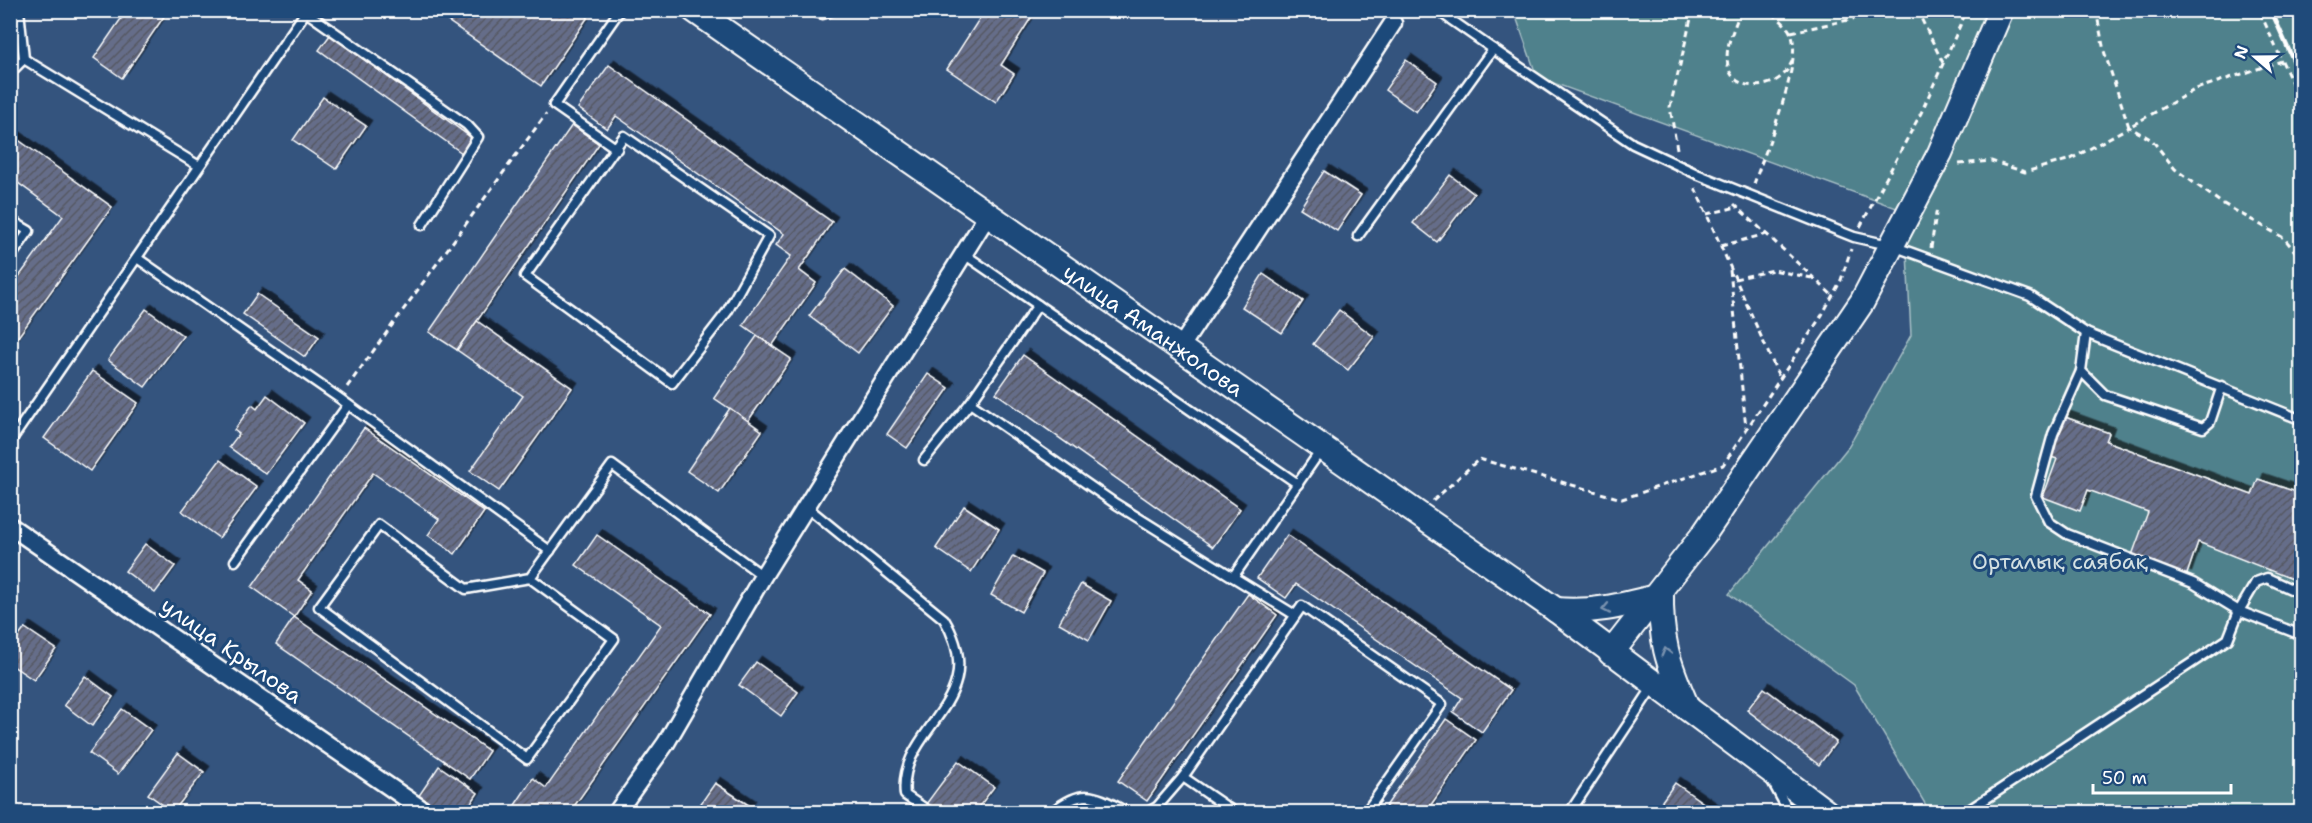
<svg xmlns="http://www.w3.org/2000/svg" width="2312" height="823" font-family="'Shantell Sans',sans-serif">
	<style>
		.green { fill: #50818c; stroke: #a8c0c6; stroke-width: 1.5 }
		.building { fill: url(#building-hatch); stroke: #fff; stroke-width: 1.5; filter: url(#shadow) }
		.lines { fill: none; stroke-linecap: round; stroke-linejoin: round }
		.lane-casing { stroke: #fff; stroke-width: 13 }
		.street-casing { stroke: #fff; stroke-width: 21 }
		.secondary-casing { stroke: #fff; stroke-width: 28 }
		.path { stroke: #fff; stroke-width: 3; stroke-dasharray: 6 4.5; stroke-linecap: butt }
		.lane { stroke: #1f4a7a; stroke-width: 8 }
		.street { stroke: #1f4a7a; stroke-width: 16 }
		.secondary { stroke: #1f4a7a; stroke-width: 24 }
		.rail { stroke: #fff; stroke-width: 4.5 }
		.oneway { stroke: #7992af }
		.labels { text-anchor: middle; stroke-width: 6; stroke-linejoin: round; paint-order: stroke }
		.street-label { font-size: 22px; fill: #fff; stroke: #1f4a7a }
		.park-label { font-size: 22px; fill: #d3e0e2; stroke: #1f4a7a }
	</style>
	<defs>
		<pattern id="building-hatch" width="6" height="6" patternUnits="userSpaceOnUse" patternTransform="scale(1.5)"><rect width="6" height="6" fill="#656d89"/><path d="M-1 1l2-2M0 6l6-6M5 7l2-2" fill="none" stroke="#565964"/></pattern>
		<filter id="shadow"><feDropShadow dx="5.5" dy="-5.5" stdDeviation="0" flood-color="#0009"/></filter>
	</defs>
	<rect width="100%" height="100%" fill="#34547e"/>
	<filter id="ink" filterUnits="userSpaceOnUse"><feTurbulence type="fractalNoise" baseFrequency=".0167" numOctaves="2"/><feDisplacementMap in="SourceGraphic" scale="12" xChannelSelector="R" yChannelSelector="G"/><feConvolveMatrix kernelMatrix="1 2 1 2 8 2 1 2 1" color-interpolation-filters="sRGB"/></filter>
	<g filter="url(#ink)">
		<polygon class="green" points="1514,11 2301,11 2301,812 1930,812 1854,685 1729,594 1849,446 1911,335 1905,211 1537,77"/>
		<g class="building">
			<polygon points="127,10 158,10 165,15 122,78 94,58"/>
			<polygon points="432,10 584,10 590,14 541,86"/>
			<polygon points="985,10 1036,10 1001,65 1014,74 996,102 947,69"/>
			<polygon points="330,35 473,139 462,153 319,50"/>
			<polygon points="1406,60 1437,82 1416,112 1385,90"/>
			<polygon points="609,65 832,222 799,270 816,283 772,346 743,325 791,256 776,245 784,234 616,116 607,129 578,108"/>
			<polygon points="323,97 366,126 336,169 293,140"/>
			<polygon points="572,125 599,144 457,350 429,332"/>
			<polygon points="10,134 112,207 10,348 10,289 63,216 10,177"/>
			<polygon points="1324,171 1361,195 1337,231 1300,208"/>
			<polygon points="1450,175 1474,194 1437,242 1413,223"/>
			<polygon points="845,269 893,306 858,353 809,316"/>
			<polygon points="1263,274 1303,301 1282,333 1242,307"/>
			<polygon points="257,294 319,337 305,357 243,314"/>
			<polygon points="146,309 183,336 145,387 108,360"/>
			<polygon points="1339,310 1374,337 1348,370 1313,344"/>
			<polygon points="477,321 572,388 499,491 470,471 523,396 457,350"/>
			<polygon points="757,336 791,359 748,421 714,398"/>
			<polygon points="1023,355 1240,509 1213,547 996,393"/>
			<polygon points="92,371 138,403 90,471 44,438"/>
			<polygon points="928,374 949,388 907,448 887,434"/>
			<polygon points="267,395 304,423 266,474 229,447 239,434 234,430 252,405 257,409"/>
			<polygon points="730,408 762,431 719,493 687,471"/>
			<polygon points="2065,417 2109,433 2106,441 2252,495 2258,479 2302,494 2302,583 2198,542 2186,577 2131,558 2148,512 2088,490 2080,511 2043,497 2057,459 2051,457"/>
			<polygon points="364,428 484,512 455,554 428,535 439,519 373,473 298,580 312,590 294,617 252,587"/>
			<polygon points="220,460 257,487 219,538 182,511"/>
			<polygon points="964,506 999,529 971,572 936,548"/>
			<polygon points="597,535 710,614 570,812 520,812 513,808 533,778 546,788 661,625 576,565"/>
			<polygon points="1287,535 1511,690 1482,732 1453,712 1462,698 1296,584 1286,598 1257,578"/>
			<polygon points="145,544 175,566 155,593 125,571"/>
			<polygon points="1013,556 1043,573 1021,612 991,595"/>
			<polygon points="1081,584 1111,601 1089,640 1059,623"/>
			<polygon points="1248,594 1277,615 1147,801 1118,781"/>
			<polygon points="294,617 489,751 470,779 276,644"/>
			<polygon points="25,628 56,649 34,680 10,664 10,648"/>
			<polygon points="756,662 798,692 781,716 739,685"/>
			<polygon points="85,676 113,697 92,726 64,705"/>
			<polygon points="1764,688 1836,742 1819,765 1747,710"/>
			<polygon points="122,709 151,730 118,774 89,753"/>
			<polygon points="1446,719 1476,740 1426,812 1382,812"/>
			<polygon points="178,753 204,772 173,812 148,794"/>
			<polygon points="958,761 994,787 975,812 937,812 926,804"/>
			<polygon points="439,766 478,793 465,812 433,812 416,800"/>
			<polygon points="715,783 750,806 745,812 695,812"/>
			<polygon points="1675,783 1716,812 1654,812"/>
		</g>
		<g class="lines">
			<defs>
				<g id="lane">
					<polyline points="807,10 823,14 834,10"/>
					<polyline points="1437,10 1493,49"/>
					<polyline points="306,12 467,125 478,137 422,225"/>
					<polyline points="24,59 199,166"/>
					<polyline points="10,73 24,59 19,10"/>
					<polygon points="624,136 769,236 727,312 672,383 525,276"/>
					<polyline points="617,149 554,105 620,10"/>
					<polyline points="10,220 29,231 10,258"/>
					<polyline points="1358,236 1493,49 1633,144 1699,175 1854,237 1893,246 2030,296 2086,333 2302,420"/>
					<polyline points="964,254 1298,484"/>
					<polyline points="137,258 339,398 550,551"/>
					<polyline points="2086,333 2081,371 2105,395 2203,428 2210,422 2222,386"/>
					<polyline points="970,403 1116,504 1233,577"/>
					<polyline points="10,442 307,10"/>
					<polyline points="924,460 970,403 1038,305"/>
					<path d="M807,507L944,619C994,703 897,727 905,795L930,812"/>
					<polyline points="235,561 348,405"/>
					<polyline points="530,578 614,639 527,759 319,607 379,525 466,589 530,578 612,465 763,576"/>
					<polyline points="2302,594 2267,578 2256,582 2239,611 2296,633 2302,629"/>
					<polyline points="1295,615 1233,577 1321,450"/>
					<polyline points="1772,781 1789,812"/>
					<path d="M1052,812C1084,787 1094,795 1127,812"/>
					<polyline points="1148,812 1157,807 1183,777"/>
					<polyline points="1234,812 1183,777 1302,606 1442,704 1366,812"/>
					<polyline points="1570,812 1654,685"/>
					<polyline points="1966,812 2228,639 2239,611 2193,583 2067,534 2049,522 2036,496 2053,434 2081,371"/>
				</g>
				<g id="street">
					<polyline points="1180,348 1393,23"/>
					<polyline points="10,526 426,812"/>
					<polyline points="617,812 666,743 763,576 989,213"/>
				</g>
				<g id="secondary">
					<path id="s1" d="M694,10L1556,610L1826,812"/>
					<path d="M1661,590C1660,639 1667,662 1687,707"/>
					<path d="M1556,610C1592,613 1621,606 1655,597"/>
					<polyline points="1611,653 1704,534 1862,302 1940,153 2001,10"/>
				</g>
			</defs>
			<use href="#lane" class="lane-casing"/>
			<use href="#street" class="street-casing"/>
			<use href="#secondary" class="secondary-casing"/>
			<g class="path">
				<path d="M1740,10C1735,30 1724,44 1728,66C1733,91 1767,90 1782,76C1787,72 1790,65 1793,60"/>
				<polyline points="1917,10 1943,63"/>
				<polyline points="2096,10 2104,51 2129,127 2196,89 2282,61 2259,10"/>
				<polyline points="1791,32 1853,19 1871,10"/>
				<polyline points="2282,61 2302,105"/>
				<polyline points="1677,149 1670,107 1693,10"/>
				<polyline points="1959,164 1991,161 2025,172 2071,159 2129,127 2152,140 2175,169 2220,202 2284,238 2302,260"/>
				<path d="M1754,184C1764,153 1804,61 1791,34C1788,25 1776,17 1769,10"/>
				<polyline points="1695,188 1780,379"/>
				<polyline points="1734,204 1832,295"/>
				<polyline points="1707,214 1737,207"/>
				<polyline points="1860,227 1921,113 1967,10"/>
				<polyline points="1721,246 1766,234"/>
				<polyline points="1931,248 1937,207"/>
				<polyline points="1730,270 1746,428"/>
				<polyline points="1735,279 1773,270 1812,278"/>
				<polyline points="347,387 546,114"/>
				<polyline points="1433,501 1479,459 1622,499 1723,465 1822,315 1841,280 1851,249"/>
			</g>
			<use href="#lane" class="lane"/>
			<use href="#street" class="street"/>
			<use href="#secondary" class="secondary"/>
			<polyline class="rail" points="2271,10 2302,80"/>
		</g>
		<defs><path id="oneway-chevron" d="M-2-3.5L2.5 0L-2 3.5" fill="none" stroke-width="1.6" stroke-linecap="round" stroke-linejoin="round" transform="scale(1.5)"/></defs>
		<g class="oneway">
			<use href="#oneway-chevron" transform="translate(1606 609) rotate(169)"/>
			<use href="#oneway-chevron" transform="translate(1666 652) rotate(-104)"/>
		</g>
	</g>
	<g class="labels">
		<g class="street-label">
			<text dy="8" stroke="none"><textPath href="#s1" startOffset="560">улица Аманжолова</textPath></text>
			<text transform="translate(232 650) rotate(35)" y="8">улица Крылова</text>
		</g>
		<g class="park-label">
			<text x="2060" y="569">Орталық саябақ</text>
		</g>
	</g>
	<rect width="2312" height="823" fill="none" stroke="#1f4a7a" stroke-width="36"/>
	<rect x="18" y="18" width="2276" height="787" fill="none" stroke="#fff" stroke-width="2" filter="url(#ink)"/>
	<g transform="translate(2255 57) rotate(290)" stroke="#1f4a7a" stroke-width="4.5" paint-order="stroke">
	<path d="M0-4.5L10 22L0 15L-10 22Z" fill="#ffffff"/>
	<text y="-9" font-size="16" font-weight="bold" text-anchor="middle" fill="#ffffff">N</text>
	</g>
	<path d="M2093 784v9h138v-9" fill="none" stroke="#ffffff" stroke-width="3"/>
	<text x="2102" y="784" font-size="18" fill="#ffffff" stroke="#1f4a7a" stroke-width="4.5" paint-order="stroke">50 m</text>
</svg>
